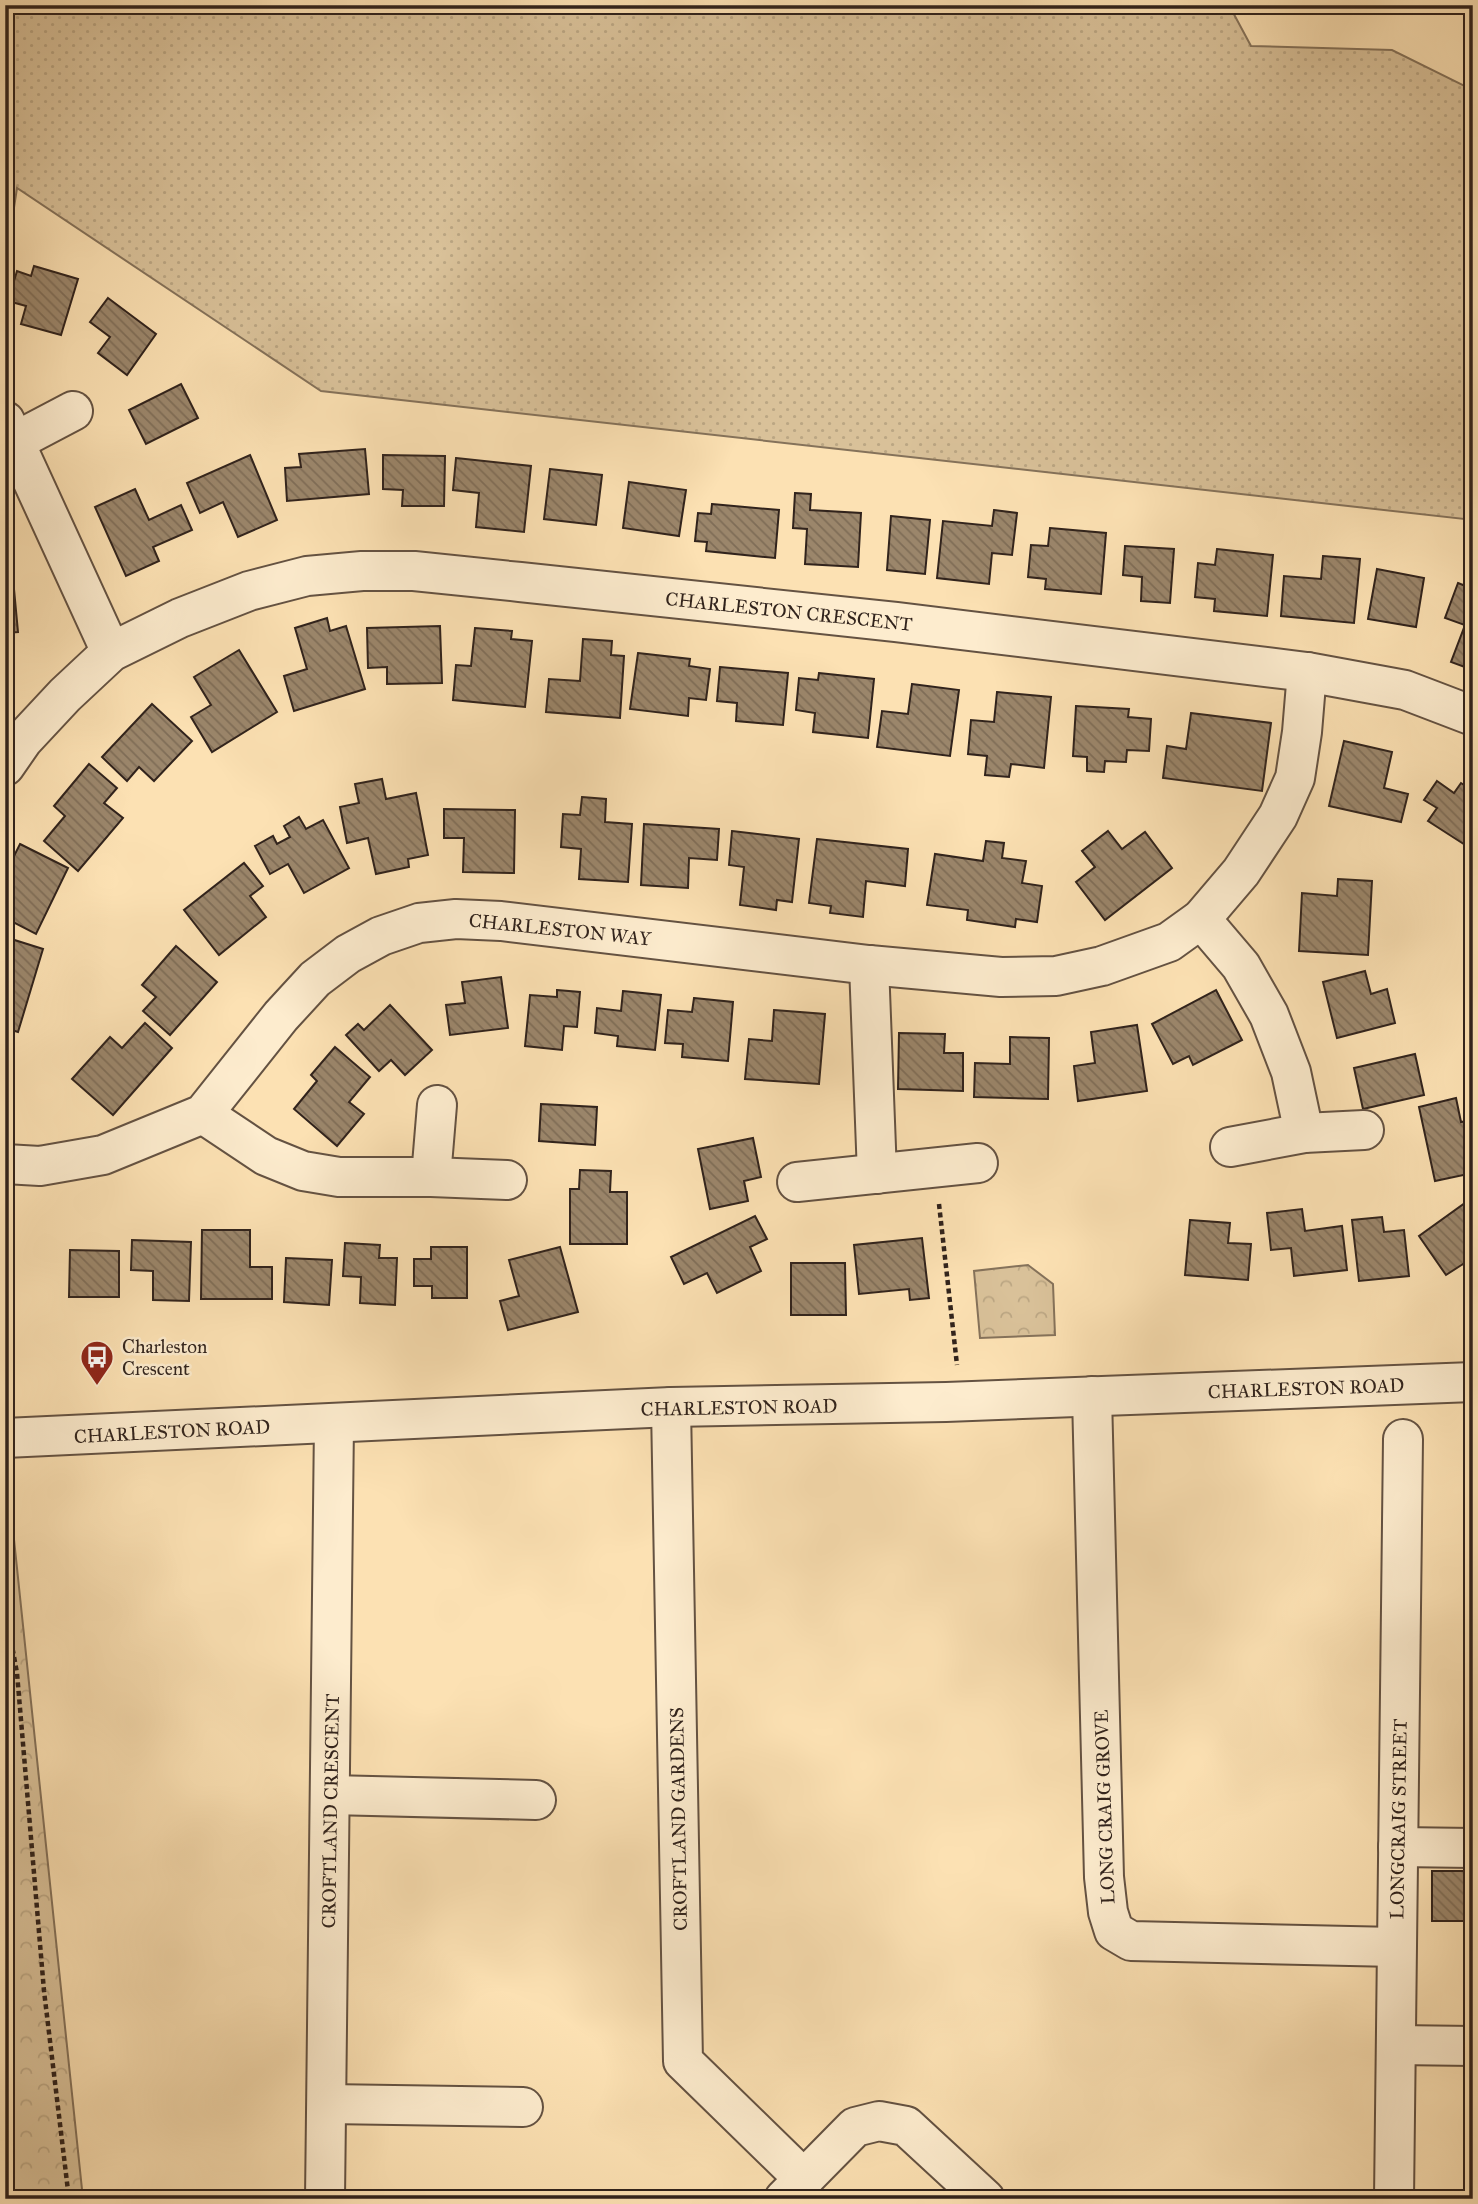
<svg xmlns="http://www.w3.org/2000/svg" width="1478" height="2204" font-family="'IM FELL Great Primer',serif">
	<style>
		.grass { fill: url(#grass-dots); stroke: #85725a; stroke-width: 2 }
		.park { fill: url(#park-crowns); stroke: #85725a; stroke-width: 2 }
		.building { fill: url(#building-back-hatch); stroke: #31231c; stroke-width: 2 }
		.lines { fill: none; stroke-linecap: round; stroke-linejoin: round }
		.minor-casing { stroke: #645242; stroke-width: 42 }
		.path { stroke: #31231c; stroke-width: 4.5; stroke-dasharray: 5 3.5; stroke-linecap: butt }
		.minor { stroke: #fdecce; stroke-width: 38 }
		.labels { text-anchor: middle; stroke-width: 5; stroke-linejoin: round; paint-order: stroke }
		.street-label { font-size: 19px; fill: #31231c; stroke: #fdecce }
		.poi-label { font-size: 19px; fill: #31231c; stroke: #fdecce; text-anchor: start }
	</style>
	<defs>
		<pattern id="grass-dots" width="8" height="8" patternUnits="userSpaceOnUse" patternTransform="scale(1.75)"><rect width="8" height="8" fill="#d9c199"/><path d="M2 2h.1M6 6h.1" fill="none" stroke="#bba683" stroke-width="1.8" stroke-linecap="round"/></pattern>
		<pattern id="park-crowns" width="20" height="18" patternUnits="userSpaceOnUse" patternTransform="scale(1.75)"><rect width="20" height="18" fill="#d9c199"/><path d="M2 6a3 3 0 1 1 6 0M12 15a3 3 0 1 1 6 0" fill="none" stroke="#bba683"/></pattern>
		<pattern id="building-back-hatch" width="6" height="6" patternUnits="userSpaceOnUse" patternTransform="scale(1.75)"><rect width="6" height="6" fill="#9b866b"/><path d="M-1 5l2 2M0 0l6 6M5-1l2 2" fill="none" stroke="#7f6d57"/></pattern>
	</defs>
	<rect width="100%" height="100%" fill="#fce1b3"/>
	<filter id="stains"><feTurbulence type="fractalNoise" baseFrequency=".00286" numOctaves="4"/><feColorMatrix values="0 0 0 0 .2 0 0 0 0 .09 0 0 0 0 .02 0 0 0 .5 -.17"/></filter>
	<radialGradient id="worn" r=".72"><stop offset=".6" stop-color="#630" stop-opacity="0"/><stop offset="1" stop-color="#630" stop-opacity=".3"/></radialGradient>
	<polygon class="grass" points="5,5 1229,5 1251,46 1392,50 1473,90 1473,520 321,391 17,188 5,266"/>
	<g class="park">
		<polygon points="1028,1265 1053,1284 1055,1335 980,1338 974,1271"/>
		<polygon points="5,1463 6,1463 83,2199 5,2199"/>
	</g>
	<g class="building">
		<polygon points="34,266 78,279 61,335 21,324 26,306 8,301 17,271 31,276"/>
		<polygon points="108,298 156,334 127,375 98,353 110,337 90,322"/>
		<polygon points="181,384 198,418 146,444 129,410"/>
		<polygon points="365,449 369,494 287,501 285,468 301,467 299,454"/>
		<polygon points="250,455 277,520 238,537 223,502 200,513 187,483"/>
		<polygon points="383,455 445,456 444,506 402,506 403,490 383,489"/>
		<polygon points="456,458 531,466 524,532 476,527 479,493 453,490"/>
		<polygon points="550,469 602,475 596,525 544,519"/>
		<polygon points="629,482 686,490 679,536 623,528"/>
		<polygon points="135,489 149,520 181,505 192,530 153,547 159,561 126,576 95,507"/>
		<polygon points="795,493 811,494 810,510 861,513 858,567 805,564 807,529 793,528"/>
		<polygon points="712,504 779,510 775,558 706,551 707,542 695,541 698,513 711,514"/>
		<polygon points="994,510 1017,513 1012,555 992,553 989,584 937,578 943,521 992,526"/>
		<polygon points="891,516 930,520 925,574 887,570"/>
		<polygon points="1050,528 1106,533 1101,594 1045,589 1046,579 1028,577 1031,545 1048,546"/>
		<polygon points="1125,546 1174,549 1170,603 1141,601 1142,577 1123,575"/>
		<polygon points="1217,549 1273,555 1267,616 1214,611 1215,599 1195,597 1198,563 1215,565"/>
		<polygon points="1323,556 1360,559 1354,623 1281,616 1284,576 1321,579"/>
		<polygon points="1377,569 1424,578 1416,627 1368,619"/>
		<polygon points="1458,583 1473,589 1473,670 1451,662 1465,625 1445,618"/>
		<polygon points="14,589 18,632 5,633 5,590"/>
		<polygon points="327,618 330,631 346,626 365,689 294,711 284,676 307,669 295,628"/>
		<polygon points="440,626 442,683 387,684 387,667 368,668 367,628"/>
		<polygon points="475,628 512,631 511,639 532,641 525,707 453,700 456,665 471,666"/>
		<polygon points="583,639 612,641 611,655 624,656 620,718 546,712 549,679 580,681"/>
		<polygon points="239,650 277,712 212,752 191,717 211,705 194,677"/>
		<polygon points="638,653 690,659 689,666 710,669 706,700 689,698 688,716 630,709"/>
		<polygon points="720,667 788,673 783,725 736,721 737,703 717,701"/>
		<polygon points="819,673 874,679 868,738 813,732 815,713 796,710 799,678 818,680"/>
		<polygon points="912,684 959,690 950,756 877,747 882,711 908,714"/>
		<polygon points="997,692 1051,697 1044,768 1011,764 1009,777 985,775 987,756 968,754 971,720 994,722"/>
		<polygon points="152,704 192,741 154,781 139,767 127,781 102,757"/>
		<polygon points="1076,706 1129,709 1128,717 1151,719 1149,751 1127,750 1126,762 1105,761 1104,772 1087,771 1087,757 1073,756"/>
		<polygon points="1191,713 1271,723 1262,791 1163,778 1167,746 1186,749"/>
		<polygon points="1344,741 1392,752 1384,788 1408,794 1401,822 1329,806"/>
		<polygon points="89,764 117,788 104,803 123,818 78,871 44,841 65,816 54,806"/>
		<polygon points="382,779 386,799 416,793 428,855 408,859 409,867 376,874 368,838 347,843 340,807 359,803 355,784"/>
		<polygon points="1437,781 1454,793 1461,783 1473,791 1473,850 1428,821 1437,808 1424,800"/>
		<polygon points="582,797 606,799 605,822 632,824 628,882 579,879 581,849 561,847 563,814 580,815"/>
		<polygon points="444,809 515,810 514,873 463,872 464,838 444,838"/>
		<polygon points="299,817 306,829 323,820 349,868 304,893 288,864 270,874 255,846 273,836 277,844 290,837 284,826"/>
		<polygon points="644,824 719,829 717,860 689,858 688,888 641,885"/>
		<polygon points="732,831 799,839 792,902 777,900 776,910 740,905 744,867 729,865"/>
		<polygon points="1108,831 1122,849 1145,832 1172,868 1105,920 1076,882 1095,867 1082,851"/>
		<polygon points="817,839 908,849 905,886 866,881 863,917 830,913 831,906 809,903"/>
		<polygon points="986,841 1004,843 1002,858 1026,861 1022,883 1042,886 1037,922 1016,919 1015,927 967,920 968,910 927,905 935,854 983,861"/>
		<polygon points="20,844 68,868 36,934 5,918 5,874"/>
		<polygon points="244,863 263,886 250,896 266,917 219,955 184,910"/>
		<polygon points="1338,879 1372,881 1368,955 1299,951 1302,893 1337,896"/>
		<polygon points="5,937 43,949 18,1032 5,1028"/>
		<polygon points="176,946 217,982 170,1035 143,1011 156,997 142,985"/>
		<polygon points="1365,971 1371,994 1387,989 1395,1023 1337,1038 1323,982"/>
		<polygon points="501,977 508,1028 450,1035 446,1005 465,1003 462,982"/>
		<polygon points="557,990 580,992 577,1027 564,1026 562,1050 525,1046 530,995 557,997"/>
		<polygon points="1216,990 1242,1040 1193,1065 1189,1056 1173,1064 1152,1024"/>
		<polygon points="623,991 661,995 655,1050 617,1046 618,1036 595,1033 597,1008 621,1011"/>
		<polygon points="694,998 733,1002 728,1061 682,1057 683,1044 665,1043 668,1010 692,1012"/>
		<polygon points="390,1005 432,1050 405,1075 391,1060 379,1071 346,1035 358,1024 364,1030"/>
		<polygon points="774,1010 825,1014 819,1084 745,1079 749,1039 772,1041"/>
		<polygon points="145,1023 172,1048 113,1115 72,1079 110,1037 122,1048"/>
		<polygon points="1137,1025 1147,1091 1078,1101 1074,1066 1095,1063 1091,1032"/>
		<polygon points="899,1033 945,1034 944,1053 963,1053 963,1091 898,1089"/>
		<polygon points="1010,1037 1049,1038 1048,1099 974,1097 975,1063 1010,1064"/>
		<polygon points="335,1047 370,1077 349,1102 364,1114 337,1146 294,1109 317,1081 311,1075"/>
		<polygon points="1415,1054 1424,1095 1363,1109 1354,1068"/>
		<polygon points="1456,1098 1461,1122 1473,1120 1473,1173 1435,1181 1419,1107"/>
		<polygon points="541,1104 597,1107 595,1145 539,1141"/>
		<polygon points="753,1138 761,1177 744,1181 748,1201 710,1209 698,1149"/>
		<polygon points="580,1170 611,1171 610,1192 627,1192 627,1244 570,1244 570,1189 579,1189"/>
		<polygon points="1465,1203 1473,1214 1473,1278 1463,1264 1446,1275 1419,1236"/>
		<polygon points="1302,1209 1305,1231 1342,1226 1347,1270 1294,1276 1291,1248 1271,1250 1267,1213"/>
		<polygon points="755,1216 767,1239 750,1247 761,1271 717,1293 707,1273 684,1284 671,1257"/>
		<polygon points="1382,1217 1384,1232 1404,1230 1409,1276 1359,1281 1352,1220"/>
		<polygon points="1190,1220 1230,1223 1228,1243 1251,1244 1248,1280 1185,1275"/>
		<polygon points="202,1230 250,1230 250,1267 272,1267 272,1299 201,1299"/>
		<polygon points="922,1238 929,1298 910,1300 909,1289 859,1294 854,1245"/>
		<polygon points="132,1240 191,1242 189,1301 153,1300 153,1271 131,1270"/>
		<polygon points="345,1243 380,1245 379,1258 397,1258 395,1305 360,1303 361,1277 343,1276"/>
		<polygon points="431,1247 467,1247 467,1298 432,1298 432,1286 414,1286 414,1259 431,1259"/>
		<polygon points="560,1247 578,1312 508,1330 500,1301 519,1296 509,1260"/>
		<polygon points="70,1250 119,1251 119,1297 69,1297"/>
		<polygon points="286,1258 332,1260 329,1305 284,1302"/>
		<polygon points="791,1263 845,1263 846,1315 791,1315"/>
		<rect x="1432" y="1871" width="41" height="50"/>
	</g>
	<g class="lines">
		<defs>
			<g id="minor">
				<polyline points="5,421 111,652"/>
				<polyline points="16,441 73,411"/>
				<polyline points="5,766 23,740 65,695 111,652 180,618 249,591 307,576 362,571 414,571 520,582 896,622 1307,672 1405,690 1473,716"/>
				<polyline points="1201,919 1241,966 1269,1015 1291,1072 1304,1133"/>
				<polyline points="869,965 877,1174"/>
				<polyline points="203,1114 266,1156 303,1171 339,1177 431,1177 507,1180"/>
				<polyline points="1230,1147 1304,1133 1364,1130"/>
				<polyline points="5,1164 40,1166 103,1155 203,1114 281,1016 315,979 348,954 381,936 419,923 456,919 501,921 869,965 1001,977 1056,976 1102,966 1169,942 1201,919 1241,872 1278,816 1295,778 1302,732 1307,672"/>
				<polyline points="431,1177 437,1105"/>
				<polyline points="797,1182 978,1163"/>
				<polyline points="1092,1396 1104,1877 1108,1912 1114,1931 1131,1941 1396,1947"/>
				<polyline points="671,1407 683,2061 804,2179"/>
				<polyline points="5,1438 671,1407 946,1402 1473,1382"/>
				<polyline points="330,1795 536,1800"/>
				<polyline points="1398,1847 1473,1848"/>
				<polyline points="1396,2045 1473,2046"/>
				<polyline points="327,2104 523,2107"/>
				<polyline points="325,2199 334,1423"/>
				<polyline points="784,2199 855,2127 879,2121 906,2126 985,2199"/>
				<polyline points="1394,2199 1403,1439"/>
			</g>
		</defs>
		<use href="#minor" class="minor-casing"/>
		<g class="path">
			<polyline points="939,1204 957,1365"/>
			<polyline points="5,1607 17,1673 44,1991 69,2199"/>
		</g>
		<use href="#minor" class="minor"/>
	</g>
	<defs>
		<symbol id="bus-pin" viewBox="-11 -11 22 30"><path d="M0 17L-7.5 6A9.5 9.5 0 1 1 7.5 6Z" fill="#8f2418" stroke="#fdecce"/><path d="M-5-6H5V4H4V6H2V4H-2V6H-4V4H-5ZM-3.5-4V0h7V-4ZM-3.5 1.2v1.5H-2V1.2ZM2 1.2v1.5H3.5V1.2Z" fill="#fff"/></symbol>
	</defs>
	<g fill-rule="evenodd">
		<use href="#bus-pin" x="78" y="1338" width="38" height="52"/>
	</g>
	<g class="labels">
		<g class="street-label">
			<text transform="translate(789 611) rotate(6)" y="7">CHARLESTON CRESCENT</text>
			<text transform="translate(560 929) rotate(6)" y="7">CHARLESTON WAY</text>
			<text transform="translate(1306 1388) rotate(-2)" y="7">CHARLESTON ROAD</text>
			<text transform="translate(739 1407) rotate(-1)" y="7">CHARLESTON ROAD</text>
			<text transform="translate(172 1431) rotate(-3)" y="7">CHARLESTON ROAD</text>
			<text transform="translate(1104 1807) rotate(-92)" y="7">LONG CRAIG GROVE</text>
			<text transform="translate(330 1811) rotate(-89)" y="7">CROFTLAND CRESCENT</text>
			<text transform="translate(678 1819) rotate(-91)" y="7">CROFTLAND GARDENS</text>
			<text transform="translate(1398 1819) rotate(-89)" y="7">LONGCRAIG STREET</text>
		</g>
		<g class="poi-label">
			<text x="122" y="1353">Charleston<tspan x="122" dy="22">Crescent</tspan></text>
		</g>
	</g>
	<rect width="1478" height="2204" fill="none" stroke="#fce1b3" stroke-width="28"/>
	<rect x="7" y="7" width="1464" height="2190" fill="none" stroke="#31231c" stroke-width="3.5"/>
	<rect x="14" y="14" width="1450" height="2176" fill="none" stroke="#31231c" stroke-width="2"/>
	<rect width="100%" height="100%" filter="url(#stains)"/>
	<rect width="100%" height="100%" fill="url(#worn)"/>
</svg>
